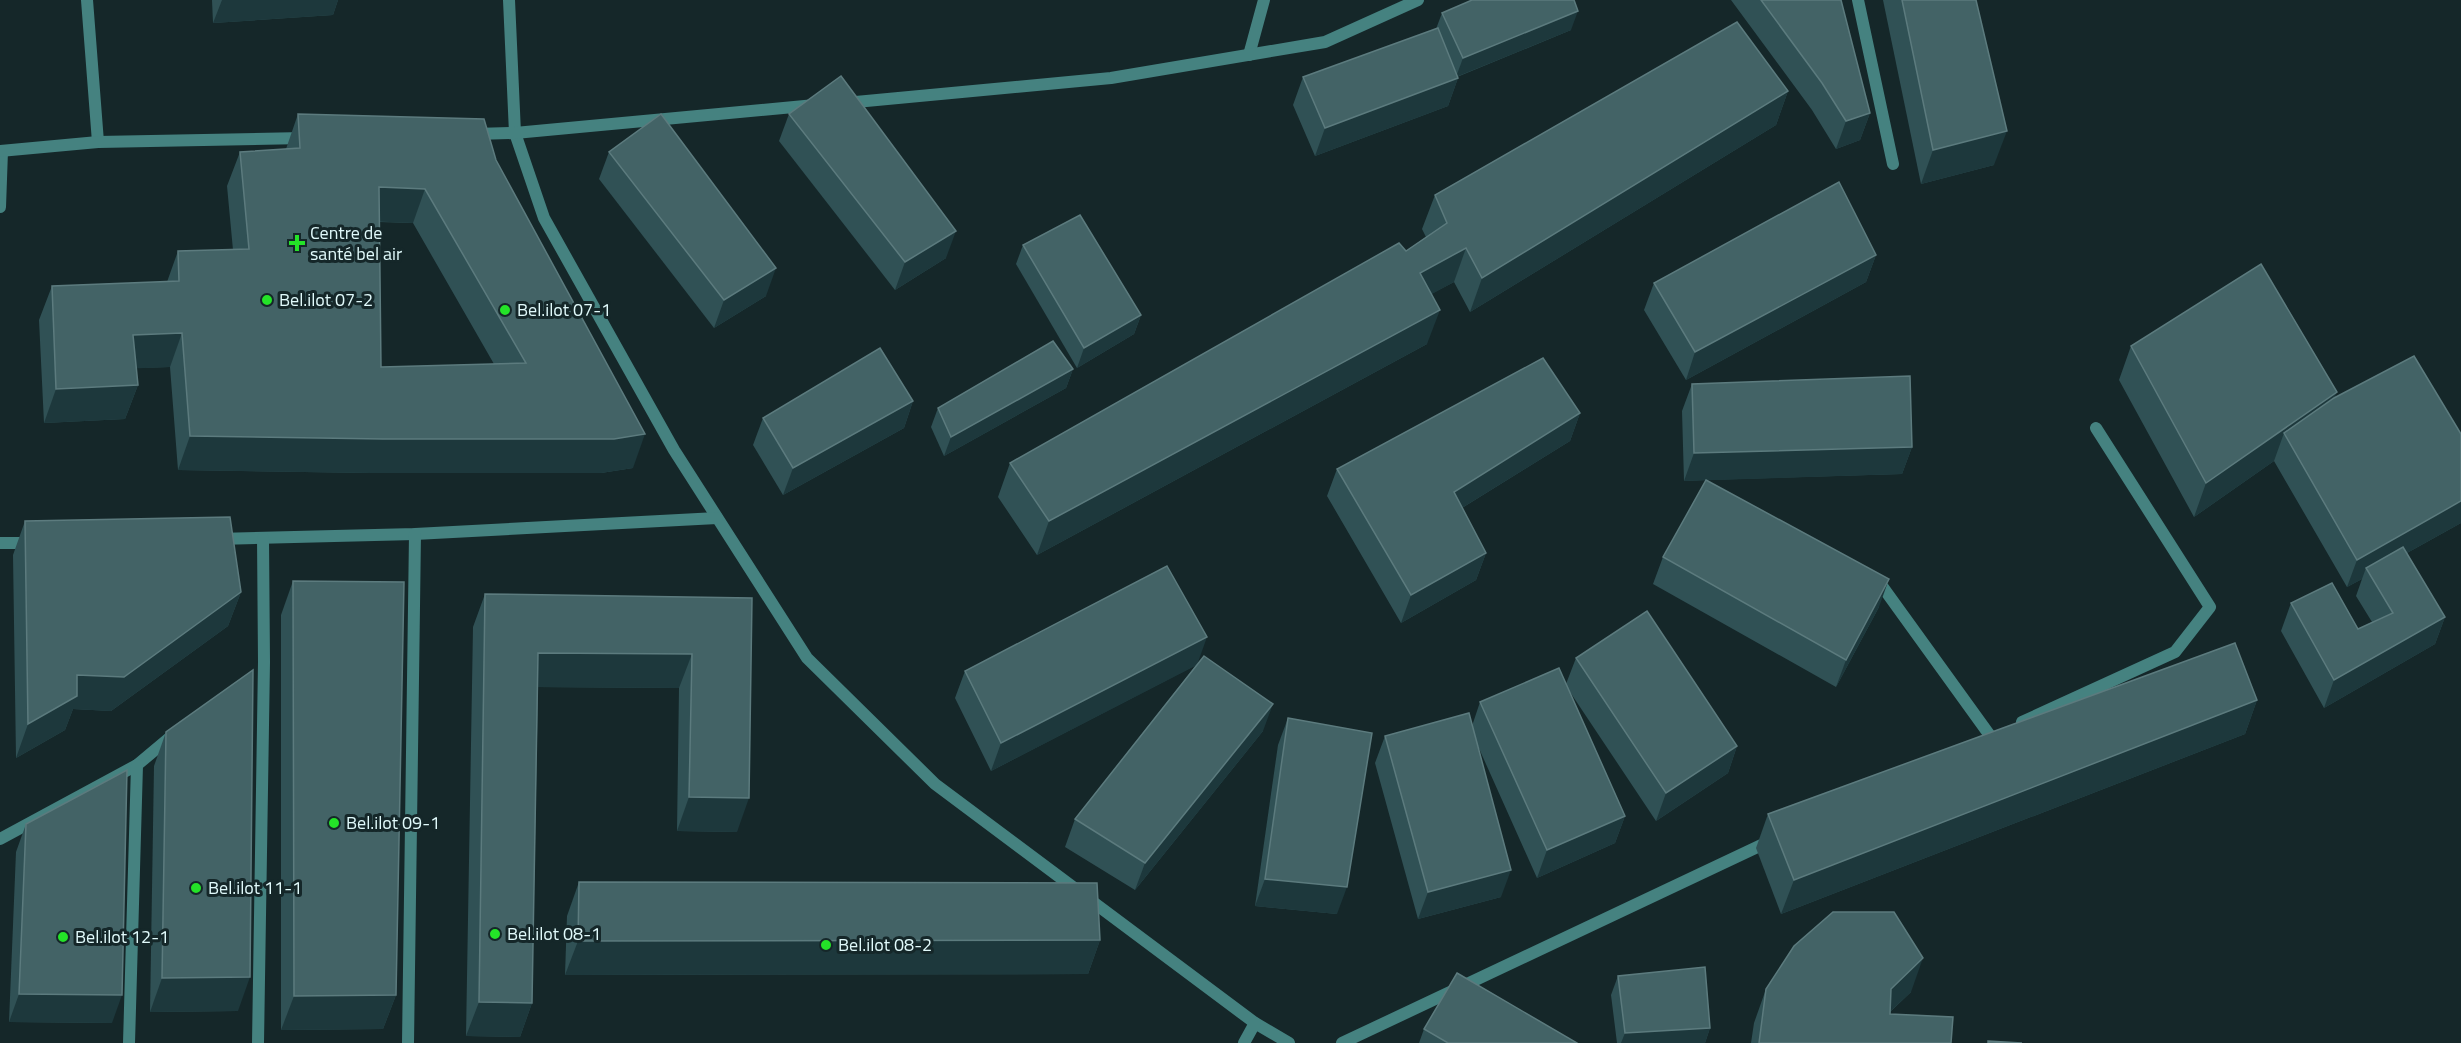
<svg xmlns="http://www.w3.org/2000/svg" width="2461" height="1043" font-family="'Titillium Web',sans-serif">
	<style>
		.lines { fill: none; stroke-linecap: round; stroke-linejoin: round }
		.service { stroke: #458280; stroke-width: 12 }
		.minor { stroke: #458280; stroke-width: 12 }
		.tertiary { stroke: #458280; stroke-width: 12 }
		.wall { fill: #305155; fill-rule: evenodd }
		.shaded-wall { fill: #1d383c }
		.building { fill: #436366; stroke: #5c7b7e; stroke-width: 1.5; fill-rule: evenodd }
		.poi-dot { fill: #24e328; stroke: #152729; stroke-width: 2 }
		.labels { text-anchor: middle; stroke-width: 6; stroke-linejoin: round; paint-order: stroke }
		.poi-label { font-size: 18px; fill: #e1fafb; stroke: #152729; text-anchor: start }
	</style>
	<rect width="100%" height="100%" fill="#152729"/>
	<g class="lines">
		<g class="service">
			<polyline points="1882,586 1991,737"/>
			<polyline points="2022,722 2175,652 2210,607 2096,428"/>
			<polyline points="1342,1043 1770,841"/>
		</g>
		<g class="minor">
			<polyline points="87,0 98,142"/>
			<polyline points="509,0 515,133 544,218 674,450 807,658 935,784 1255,1023 1289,1043"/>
			<polyline points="1858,0 1893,164"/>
			<polyline points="1249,55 1264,0"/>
			<polyline points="0,207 2,151"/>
			<polyline points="217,539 415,534 717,518"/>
			<polyline points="0,543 32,543"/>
			<polyline points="0,839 137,765 174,734"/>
			<polyline points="129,1043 137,765"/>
			<polyline points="258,1043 264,662 263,538"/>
			<polyline points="408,1043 415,534"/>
			<polyline points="1244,1043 1255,1023"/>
		</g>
		<g class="tertiary">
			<polyline points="845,103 1111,78 1325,42 1418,0"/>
			<polyline points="474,134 515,133 815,105"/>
			<polyline points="0,151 98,142 304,138"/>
		</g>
	</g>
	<g class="wall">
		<polygon points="212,0 338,0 333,15 213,23"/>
		<polygon points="1731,0 1841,0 1870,113 1860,140 1836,149 1812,110"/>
		<polygon points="1883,0 1976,0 1994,165 1921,184"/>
		<polygon points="1442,13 1571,30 1457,77 1458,78 1448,106 1315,156 1293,105 1303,77 1436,29"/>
		<polygon points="1788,91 1776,125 1470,312 1454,282 1431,294 1427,344 1037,555 998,497 1010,463 1406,251 1426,237 1422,229 1435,195"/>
		<path d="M298,114L496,160L633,468L601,473H370L178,470L170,367L136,368L138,385L125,419L44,423L39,320L52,286L167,282L178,251L233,250L227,186L240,152L286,149ZM379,222L413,223L494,364L381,367Z"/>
		<polygon points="789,114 946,258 895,290 779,141"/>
		<polygon points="609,152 766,296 714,328 599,179"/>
		<polygon points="1023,245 1141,315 1134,334 1077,368 1016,264"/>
		<polygon points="1876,255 1866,282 1686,380 1644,310 1654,283"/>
		<polygon points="2131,346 2334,398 2461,434 2461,523 2407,553 2445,617 2435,644 2324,708 2281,631 2291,603 2358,629 2372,622 2356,596 2362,579 2347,587 2274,461 2194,517 2119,380"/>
		<polygon points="1073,369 1066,388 944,456 931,427 938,408"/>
		<polygon points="1692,384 1912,447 1902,474 1706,480 1879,607 1836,687 1653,584 1663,557 1706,480 1684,481 1682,411"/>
		<polygon points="913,401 904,428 783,495 753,445 763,418"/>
		<polygon points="1580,413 1570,441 1462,508 1486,553 1476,580 1401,623 1327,496 1337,469"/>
		<polygon points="25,521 241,592 228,626 111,711 73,709 65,730 16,758 13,555"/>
		<polygon points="293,581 396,995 383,1029 281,1030 281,615"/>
		<polygon points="485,594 752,598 737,832 677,831 679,688 538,687 532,1003 520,1037 466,1036 473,627"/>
		<polygon points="1576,658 1737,746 1728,773 1656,821 1570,692 1625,816 1615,843 1537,878 1477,744 1501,897 1418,919 1375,763 1385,736 1472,726 1480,702 1566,684"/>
		<polygon points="1197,664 1263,731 1135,890 1065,847 1075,819 1196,665 991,771 955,698 965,671"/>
		<polygon points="2257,700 2245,734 1781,914 1756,848 1768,814"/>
		<polygon points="1288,718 1337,914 1255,906 1278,745"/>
		<polygon points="166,732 238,1011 150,1012 154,766"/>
		<polygon points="26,824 112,1023 9,1022 16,852"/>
		<polygon points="579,882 1100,940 1088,974 565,975 567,916"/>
		<polygon points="1618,976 1710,1028 1705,1043 1617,1043 1611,995"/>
		<polygon points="1766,989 1911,992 1890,1012 1890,1014 1951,1043 1751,1043 1754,1023"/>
		<polygon points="1424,1029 1577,1043 1419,1043"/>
	</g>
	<g class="shaded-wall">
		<polygon points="222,0 338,0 333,15 213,23"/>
		<polygon points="1578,11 1571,30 1456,77 1463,58"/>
		<polygon points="1458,78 1448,106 1315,156 1325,128"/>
		<polygon points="1788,91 1776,125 1470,312 1482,278"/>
		<polygon points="1870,113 1860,140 1836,149 1846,121"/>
		<polygon points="2007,131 1994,165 1921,184 1933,150"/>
		<polygon points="379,187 425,189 413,223 366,221"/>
		<polygon points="956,231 946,258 895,290 905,262"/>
		<polygon points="1466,248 1454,282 1408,307 1420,273"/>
		<polygon points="1876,255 1866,282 1686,380 1695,352"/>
		<polygon points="776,268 766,296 714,328 724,300"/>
		<polygon points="1440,310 1427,344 1037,555 1049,521"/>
		<polygon points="1141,315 1134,334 1077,368 1084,348"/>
		<polygon points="182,333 170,367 120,369 133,335"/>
		<polygon points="1073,369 1066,388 944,456 951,437"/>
		<polygon points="138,385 125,419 44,423 56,389"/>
		<polygon points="2337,392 2324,425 2284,433 2274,461 2194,517 2206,483"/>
		<polygon points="913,401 904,428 783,495 793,468"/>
		<polygon points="1580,413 1570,441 1444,519 1454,492"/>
		<polygon points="645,434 633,468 601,473 370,473 178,470 190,436"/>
		<polygon points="1912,447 1902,474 1684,481 1694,453"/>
		<polygon points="2461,501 2461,523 2369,574 2366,568 2362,579 2347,587 2357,560"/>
		<polygon points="1486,553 1476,580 1401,623 1411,595"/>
		<polygon points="1889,579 1879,607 1836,687 1846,660"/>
		<polygon points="241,592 228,626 111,711 73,709 65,730 16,758 28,724 77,675"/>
		<polygon points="2445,617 2435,644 2324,708 2334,680"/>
		<polygon points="1207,637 1197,665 991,771 1001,743"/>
		<polygon points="538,653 692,654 679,688 526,687"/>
		<polygon points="2257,700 2245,734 1781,914 1794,880"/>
		<polygon points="1273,704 1263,731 1135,890 1145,863"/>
		<polygon points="1737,746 1728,773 1656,821 1666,793"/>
		<polygon points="689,797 749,798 737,832 677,831"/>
		<polygon points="1625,816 1615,843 1537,878 1547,850"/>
		<polygon points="1511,870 1501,897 1418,919 1428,892"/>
		<polygon points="1265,879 1347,887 1337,914 1255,906"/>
		<polygon points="1100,940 1088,974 565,975 578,941"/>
		<polygon points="1923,958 1911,992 1878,1023 1891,989"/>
		<polygon points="250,977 238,1011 150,1012 162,978"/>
		<polygon points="19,994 122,995 112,1023 9,1022"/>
		<polygon points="396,995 383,1029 281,1030 294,996"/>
		<polygon points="479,1002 532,1003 520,1037 466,1036"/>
		<polygon points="1710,1028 1705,1043 1621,1043 1625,1033"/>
	</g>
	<g class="building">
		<polygon points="1472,0 1574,0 1578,11 1463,58 1442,13"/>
		<polygon points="1761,0 1841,0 1870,113 1846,121 1822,83"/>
		<polygon points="1902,0 1976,0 2007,131 1933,150"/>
		<polygon points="1737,22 1788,91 1482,278 1466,248 1420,273 1440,310 1049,521 1010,463 1399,243 1406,251 1447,223 1435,195"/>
		<polygon points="1438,28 1458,78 1325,128 1303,77"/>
		<polygon points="841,76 956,231 905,262 789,114"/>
		<path d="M298,114L484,119L496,160L645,434L614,439H383L190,436L182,333L133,335L138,385L56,389L52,286L179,281L178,251L249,249L240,152L300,148ZM379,187L425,189L526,363L381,367Z"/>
		<polygon points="661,114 776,268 724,300 609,152"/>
		<polygon points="1839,182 1876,255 1695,352 1654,283"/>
		<polygon points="1080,215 1141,315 1084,348 1023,245"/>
		<polygon points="2261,264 2337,392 2206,483 2131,346"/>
		<polygon points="1053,341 1073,369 951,437 938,408"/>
		<polygon points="880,348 913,401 793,468 763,418"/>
		<polygon points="2414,356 2461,434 2461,501 2357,560 2284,433 2334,398"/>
		<polygon points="1543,358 1580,413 1454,492 1486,553 1411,595 1337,469"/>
		<polygon points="1910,376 1912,447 1694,453 1692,384"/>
		<polygon points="1706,480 1889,579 1846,660 1663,557"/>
		<polygon points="230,517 241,592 124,677 77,675 77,696 28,724 25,521"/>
		<polygon points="2403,547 2445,617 2334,680 2291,603 2332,583 2358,629 2393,613 2366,568"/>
		<polygon points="1167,566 1207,637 1001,743 965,671"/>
		<polygon points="293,581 404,582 396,995 294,996"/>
		<polygon points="485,594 752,598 749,798 689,797 692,654 538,653 532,1003 479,1002"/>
		<polygon points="1647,611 1737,746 1666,793 1576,658"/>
		<polygon points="2235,643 2257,700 1794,880 1768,814"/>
		<polygon points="1204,656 1273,704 1145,863 1075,819"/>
		<polygon points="1559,668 1625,816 1547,850 1480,702"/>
		<polygon points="253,670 250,977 162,978 166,732"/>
		<polygon points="1469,713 1511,870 1428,892 1385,736"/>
		<polygon points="1288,718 1372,733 1347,887 1265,879"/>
		<polygon points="127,770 122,995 19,994 26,824"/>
		<polygon points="579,882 1097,883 1100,940 578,941"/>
		<polygon points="1833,912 1894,912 1923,958 1891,989 1890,1014 1953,1017 1951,1043 1759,1043 1766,989 1794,946"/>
		<polygon points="1705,967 1710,1028 1625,1033 1618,976"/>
		<polygon points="1457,973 1577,1043 1448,1043 1424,1029"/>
		<polygon points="1988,1041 2022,1043 1988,1043"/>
	</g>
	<g class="poi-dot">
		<path d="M294 234h6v6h6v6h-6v6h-6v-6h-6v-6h6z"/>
		<circle cx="267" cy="300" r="6"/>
		<circle cx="505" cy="310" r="6"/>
		<circle cx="334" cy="823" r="6"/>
		<circle cx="196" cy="888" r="6"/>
		<circle cx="495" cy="934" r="6"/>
		<circle cx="63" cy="937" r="6"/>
		<circle cx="826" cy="945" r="6"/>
	</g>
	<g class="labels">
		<g class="poi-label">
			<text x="310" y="239">Centre de<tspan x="310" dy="21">santé bel air</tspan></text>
			<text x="279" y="306">Bel.ilot 07-2</text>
			<text x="517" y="316">Bel.ilot 07-1</text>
			<text x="346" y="829">Bel.ilot 09-1</text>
			<text x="208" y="894">Bel.ilot 11-1</text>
			<text x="507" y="940">Bel.ilot 08-1</text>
			<text x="75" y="943">Bel.ilot 12-1</text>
			<text x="838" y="951">Bel.ilot 08-2</text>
		</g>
	</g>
</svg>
